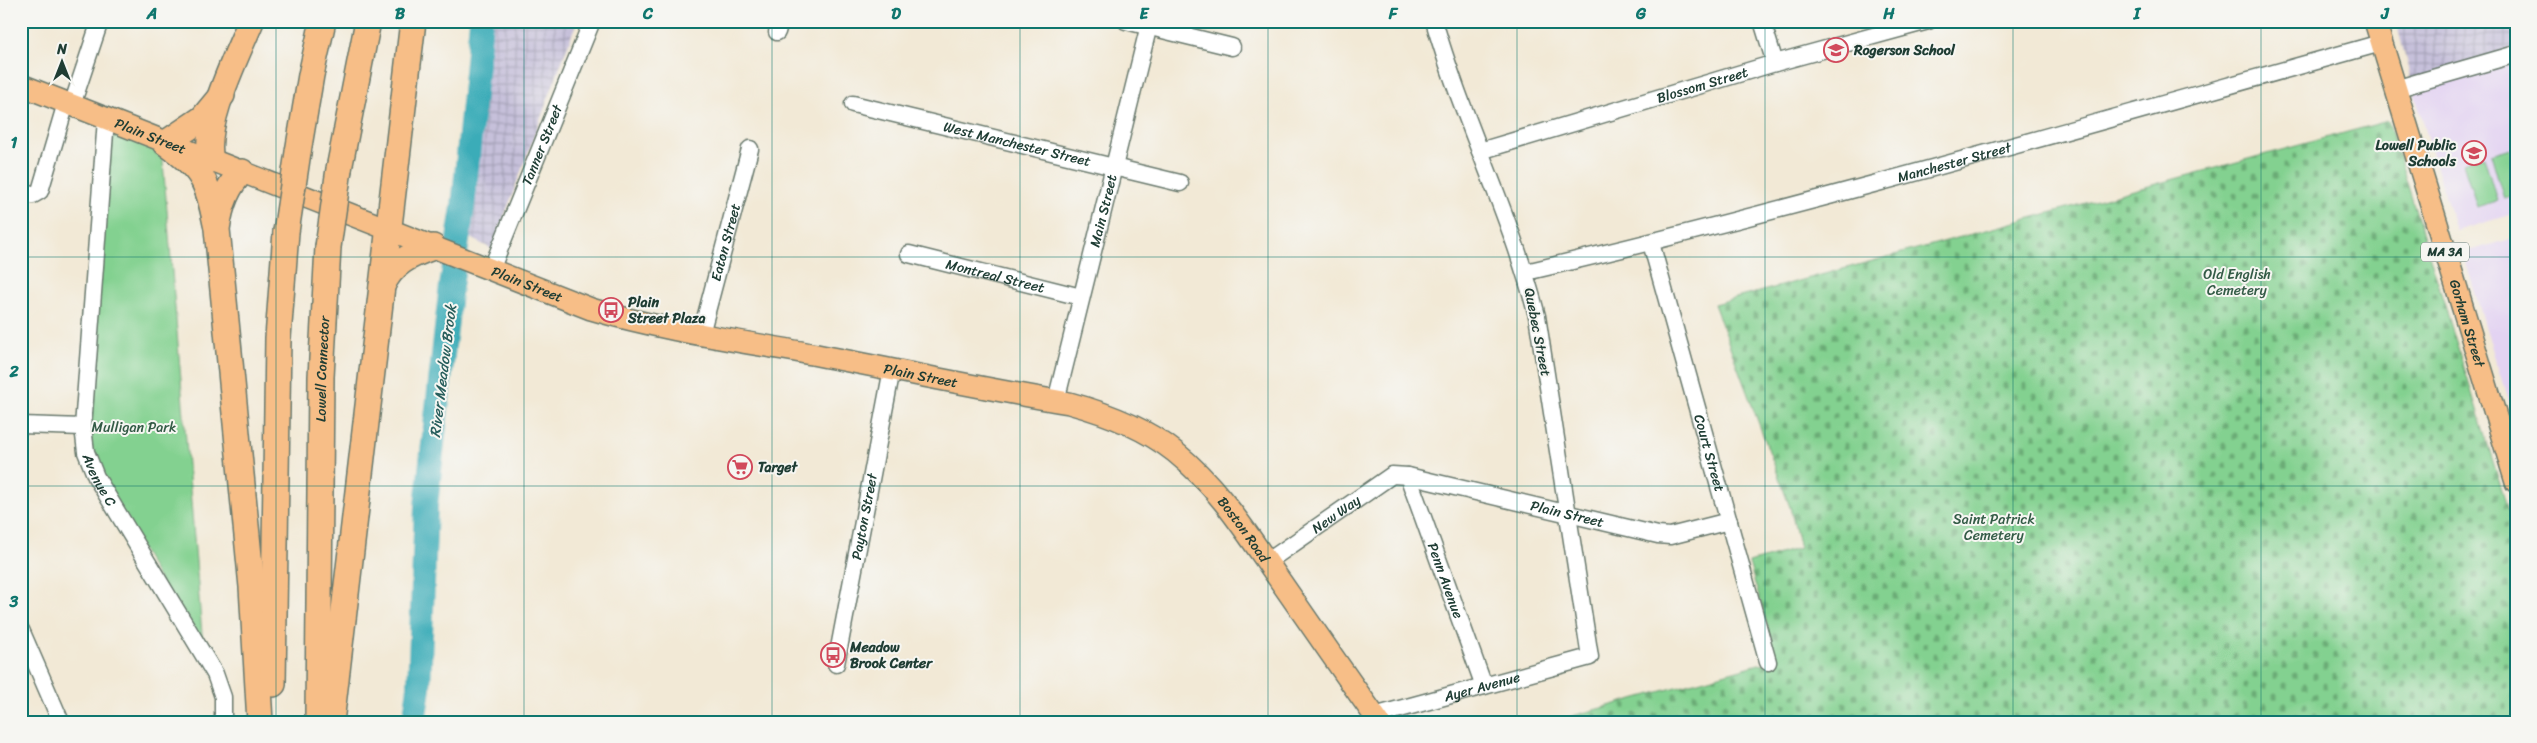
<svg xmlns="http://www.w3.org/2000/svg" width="2537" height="743" font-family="Sriracha,sans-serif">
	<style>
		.built { fill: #e3d3f2 }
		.industrial { fill: url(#industrial-grid) }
		.green { fill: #83d190; stroke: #518762 }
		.cemetery { fill: url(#cemetery-stones); stroke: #518762 }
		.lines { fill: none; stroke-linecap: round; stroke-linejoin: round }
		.river { stroke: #3bacb8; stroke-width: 24 }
		.minor-casing { stroke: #69796d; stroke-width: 19 }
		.major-casing { stroke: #69796d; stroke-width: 24 }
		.highway-casing { stroke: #69796d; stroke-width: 28 }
		.minor { stroke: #fff; stroke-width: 16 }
		.major { stroke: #f7be87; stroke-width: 21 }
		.highway { stroke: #f7be87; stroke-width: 25 }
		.highway-bridge-casing { stroke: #69796d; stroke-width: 28; stroke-linecap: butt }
		.highway-bridge { stroke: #f7be87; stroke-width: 25 }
		.grid { fill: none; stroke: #0f766e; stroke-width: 1; stroke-opacity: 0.55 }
		.labels { text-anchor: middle; stroke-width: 4; stroke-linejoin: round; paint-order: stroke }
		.shield { fill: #f6f6f2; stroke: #60746d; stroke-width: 1 }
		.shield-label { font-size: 12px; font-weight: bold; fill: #1f3d34 }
		.poi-label { font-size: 14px; font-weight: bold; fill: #1f3d34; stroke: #f6f6f2; text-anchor: start }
		.street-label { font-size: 14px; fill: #1f3d34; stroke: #f6f6f2 }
		.park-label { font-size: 14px; fill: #335b46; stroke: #f6f6f2 }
		.water-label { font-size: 15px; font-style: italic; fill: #275e5c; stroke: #f6f6f2 }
		.neatline { fill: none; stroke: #0f766e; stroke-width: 2 }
		.grid-label { font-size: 16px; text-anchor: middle; font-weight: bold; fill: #0f766e }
	</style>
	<defs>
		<pattern id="industrial-grid" width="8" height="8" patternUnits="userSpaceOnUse" patternTransform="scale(1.25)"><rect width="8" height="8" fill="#c6c0da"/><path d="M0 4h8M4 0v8" fill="none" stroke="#a09db2"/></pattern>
		<pattern id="cemetery-stones" width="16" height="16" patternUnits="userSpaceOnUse" patternTransform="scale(1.25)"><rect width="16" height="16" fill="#83d190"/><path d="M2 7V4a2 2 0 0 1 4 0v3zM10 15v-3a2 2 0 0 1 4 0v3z" fill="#6bab76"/></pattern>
	</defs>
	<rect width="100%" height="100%" fill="#f6f6f2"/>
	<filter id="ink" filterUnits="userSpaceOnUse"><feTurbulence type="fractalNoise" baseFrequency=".02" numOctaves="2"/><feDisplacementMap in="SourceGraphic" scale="10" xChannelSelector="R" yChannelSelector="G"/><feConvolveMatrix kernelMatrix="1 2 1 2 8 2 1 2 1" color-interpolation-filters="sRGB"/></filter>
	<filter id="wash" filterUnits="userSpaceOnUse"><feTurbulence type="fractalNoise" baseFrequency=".0096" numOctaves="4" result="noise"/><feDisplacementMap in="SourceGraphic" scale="20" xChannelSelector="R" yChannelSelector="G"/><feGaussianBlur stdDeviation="1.12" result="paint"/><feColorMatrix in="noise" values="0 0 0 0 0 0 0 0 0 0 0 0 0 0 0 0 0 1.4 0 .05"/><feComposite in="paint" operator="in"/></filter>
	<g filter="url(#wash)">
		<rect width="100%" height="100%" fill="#f2e9d6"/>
		<g class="built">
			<polygon points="2516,63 2516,213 2456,231 2414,92"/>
			<polygon points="2516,237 2516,427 2463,253"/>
		</g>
		<g class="industrial">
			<polygon points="492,21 577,21 492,249 468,237"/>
			<polygon points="2396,21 2516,21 2516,63 2414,92"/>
		</g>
		<g class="green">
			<polygon points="106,119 162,150 204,658 86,452"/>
			<polygon points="2511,148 2516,163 2516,196 2504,199 2491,154"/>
			<polygon points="2484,156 2497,201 2477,207 2463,163"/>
		</g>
		<polygon class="cemetery" points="2388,121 2516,536 2516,722 1551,722 1777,659 1749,563 1800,548 1790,507 1714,304"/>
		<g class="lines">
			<polyline class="river" points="414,722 419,688 426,506 450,293 463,207 481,21"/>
		</g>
	</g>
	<g filter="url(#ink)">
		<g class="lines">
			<defs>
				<g id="minor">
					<polyline points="1126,21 1232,47"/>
					<polyline points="1762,21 1775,63"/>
					<polyline points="777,32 780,21"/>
					<polyline points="2395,89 2516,54"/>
					<path id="s1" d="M853,104L1180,183"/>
					<polyline points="72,105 100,21"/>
					<path id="s2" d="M106,119L83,427L86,452L96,477L215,674L223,697V722"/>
					<path id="s3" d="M1480,151L1775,63L1928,21"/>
					<polyline points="21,190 33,195 40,191 66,103"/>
					<path id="s4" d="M1651,243L1768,662"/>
					<path id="s5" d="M909,254L1081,297"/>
					<path id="s6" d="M491,270L592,21"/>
					<path id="s7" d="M1526,272C1813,205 2097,122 2381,43"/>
					<path id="s8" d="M701,334L750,149"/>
					<path id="s9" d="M1056,401L1150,21"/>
					<polyline points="21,425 83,427"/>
					<path id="s10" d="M1408,476L1484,686"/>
					<path id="s11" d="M1267,562L1392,475L1408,476L1658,535L1670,536L1729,521"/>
					<polyline points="21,630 61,722"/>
					<path id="s12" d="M836,664L892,369"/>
					<path id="s13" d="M1374,716L1590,657L1537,316C1511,215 1463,121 1434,21"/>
				</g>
				<g id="major">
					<path id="s14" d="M2375,21L2516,482"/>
					<path id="s15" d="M21,85L591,309C665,331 741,341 817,355C901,371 985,389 1069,403C1106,413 1145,428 1175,452C1216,485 1245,530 1274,572C1309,622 1343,672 1379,722"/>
				</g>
				<g id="highway">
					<polyline points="298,152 311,75 323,21"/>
					<path d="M211,160C202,124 237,56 251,21"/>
					<polyline points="339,169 368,21"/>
					<path d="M242,172C226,187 220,207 217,229L252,587L260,722"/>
					<path d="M216,224C207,180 203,170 166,143L203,118L222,95"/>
					<path d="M382,286C392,263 410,255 433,247"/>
					<polyline points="273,684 278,338 286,232"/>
					<path id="s16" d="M318,714L321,377L328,247"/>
					<polyline points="331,722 413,21"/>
				</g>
			</defs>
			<use href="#minor" class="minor-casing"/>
			<use href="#major" class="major-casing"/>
			<use href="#highway" class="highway-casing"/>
			<use href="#minor" class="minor"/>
			<use href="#major" class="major"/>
			<use href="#highway" class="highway"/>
			<defs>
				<g id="highway-bridge">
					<polyline points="286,232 298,152"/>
					<polyline points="328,247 339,169"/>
				</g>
			</defs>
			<use href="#highway-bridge" class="highway-bridge-casing"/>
			<use href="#highway-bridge" class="highway-bridge"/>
		</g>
	</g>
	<path class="grid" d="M276,21V722M524,21V722M772,21V722M1020,21V722M1268,21V722M1517,21V722M1765,21V722M2013,21V722M2261,21V722M21,257H2516M21,486H2516"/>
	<defs>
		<symbol id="school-ring" viewBox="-11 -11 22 22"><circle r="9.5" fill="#f6f6f2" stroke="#d1495b" stroke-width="1.5"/><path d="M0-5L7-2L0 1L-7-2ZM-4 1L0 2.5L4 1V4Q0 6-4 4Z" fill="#d1495b"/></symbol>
		<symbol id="bus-ring" viewBox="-11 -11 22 22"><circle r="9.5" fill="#f6f6f2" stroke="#d1495b" stroke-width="1.5"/><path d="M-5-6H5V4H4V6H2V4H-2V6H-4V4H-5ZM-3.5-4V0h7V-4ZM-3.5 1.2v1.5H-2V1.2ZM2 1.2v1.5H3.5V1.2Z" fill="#d1495b"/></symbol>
		<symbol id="supermarket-ring" viewBox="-11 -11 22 22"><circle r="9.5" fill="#f6f6f2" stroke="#d1495b" stroke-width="1.5"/><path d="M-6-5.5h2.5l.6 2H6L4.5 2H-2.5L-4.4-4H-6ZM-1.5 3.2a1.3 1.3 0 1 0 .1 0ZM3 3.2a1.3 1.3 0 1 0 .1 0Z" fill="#d1495b"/></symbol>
	</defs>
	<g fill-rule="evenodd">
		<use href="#school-ring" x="1822" y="36" width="28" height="28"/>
		<use href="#school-ring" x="2460" y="139" width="28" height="28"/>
		<use href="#bus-ring" x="597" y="296" width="28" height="28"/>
		<use href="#supermarket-ring" x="726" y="453" width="28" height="28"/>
		<use href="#bus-ring" x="819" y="641" width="28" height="28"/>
	</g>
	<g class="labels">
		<rect class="shield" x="2421" y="242.5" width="48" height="19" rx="4"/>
		<g class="shield-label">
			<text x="2445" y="256">MA 3A</text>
		</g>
		<g class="poi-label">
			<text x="1854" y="55">Rogerson School</text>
			<text x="2456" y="150" text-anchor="end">Lowell Public<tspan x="2456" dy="16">Schools</tspan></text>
			<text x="628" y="307">Plain<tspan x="628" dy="16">Street Plaza</tspan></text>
			<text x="758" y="472">Target</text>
			<text x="850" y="652">Meadow<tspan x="850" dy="16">Brook Center</tspan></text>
		</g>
		<g class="street-label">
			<text dy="5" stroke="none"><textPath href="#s3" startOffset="232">Blossom Street</textPath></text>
			<text dy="5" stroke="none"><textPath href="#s15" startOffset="139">Plain Street</textPath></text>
			<text dy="5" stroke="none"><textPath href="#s1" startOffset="169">West Manchester Street</textPath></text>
			<text dy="5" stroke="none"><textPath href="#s6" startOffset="135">Tanner Street</textPath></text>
			<text dy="5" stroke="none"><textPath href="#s7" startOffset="442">Manchester Street</textPath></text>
			<text dy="5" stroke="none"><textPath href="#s9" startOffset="196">Main Street</textPath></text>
			<text dy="5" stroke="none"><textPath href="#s8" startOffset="95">Eaton Street</textPath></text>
			<text dy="5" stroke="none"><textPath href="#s5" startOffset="89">Montreal Street</textPath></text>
			<text dy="5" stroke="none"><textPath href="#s15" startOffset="544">Plain Street</textPath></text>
			<text dy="5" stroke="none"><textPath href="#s14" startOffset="316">Gorham Street</textPath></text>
			<text transform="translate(1538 332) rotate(79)" y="5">Quebec Street</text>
			<text dy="5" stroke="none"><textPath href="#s16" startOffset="345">Lowell Connector</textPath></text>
			<text dy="5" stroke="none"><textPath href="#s15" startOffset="949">Plain Street</textPath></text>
			<text dy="5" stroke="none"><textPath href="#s4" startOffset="218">Court Street</textPath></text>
			<text dy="5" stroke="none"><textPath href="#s2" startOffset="365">Avenue C</textPath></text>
			<text dy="5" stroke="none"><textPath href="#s11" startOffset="84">New Way</textPath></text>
			<text dy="5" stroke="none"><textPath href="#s11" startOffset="332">Plain Street</textPath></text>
			<text dy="5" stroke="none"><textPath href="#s12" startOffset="150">Payton Street</textPath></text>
			<text dy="5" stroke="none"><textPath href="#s15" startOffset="1321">Boston Road</textPath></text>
			<text dy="5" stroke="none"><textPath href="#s10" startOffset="111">Penn Avenue</textPath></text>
			<text dy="5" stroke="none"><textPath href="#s13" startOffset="112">Ayer Avenue</textPath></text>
		</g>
		<g class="park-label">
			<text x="2237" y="279">Old English<tspan x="2237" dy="16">Cemetery</tspan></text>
			<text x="134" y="432">Mulligan Park</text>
			<text x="1994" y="524">Saint Patrick<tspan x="1994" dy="16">Cemetery</tspan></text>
		</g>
		<g class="water-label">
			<text transform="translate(443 371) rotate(-83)" y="5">River Meadow Brook</text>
		</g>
	</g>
	<rect width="2537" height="743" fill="none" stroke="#f6f6f2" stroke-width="55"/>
	<g transform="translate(62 62)" stroke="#f6f6f2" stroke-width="4" paint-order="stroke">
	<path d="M0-4L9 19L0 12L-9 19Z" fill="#1f3d34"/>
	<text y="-8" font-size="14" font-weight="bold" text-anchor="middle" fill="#1f3d34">N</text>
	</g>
	<rect x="28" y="28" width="2482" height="688" class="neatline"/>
	<g class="grid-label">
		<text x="152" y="19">A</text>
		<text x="400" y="19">B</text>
		<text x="648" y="19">C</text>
		<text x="896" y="19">D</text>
		<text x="1144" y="19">E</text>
		<text x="1393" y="19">F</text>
		<text x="1641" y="19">G</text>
		<text x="1889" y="19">H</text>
		<text x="2137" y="19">I</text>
		<text x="2385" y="19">J</text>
		<text x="14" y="148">1</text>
		<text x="14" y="377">2</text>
		<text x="14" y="607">3</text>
	</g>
</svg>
